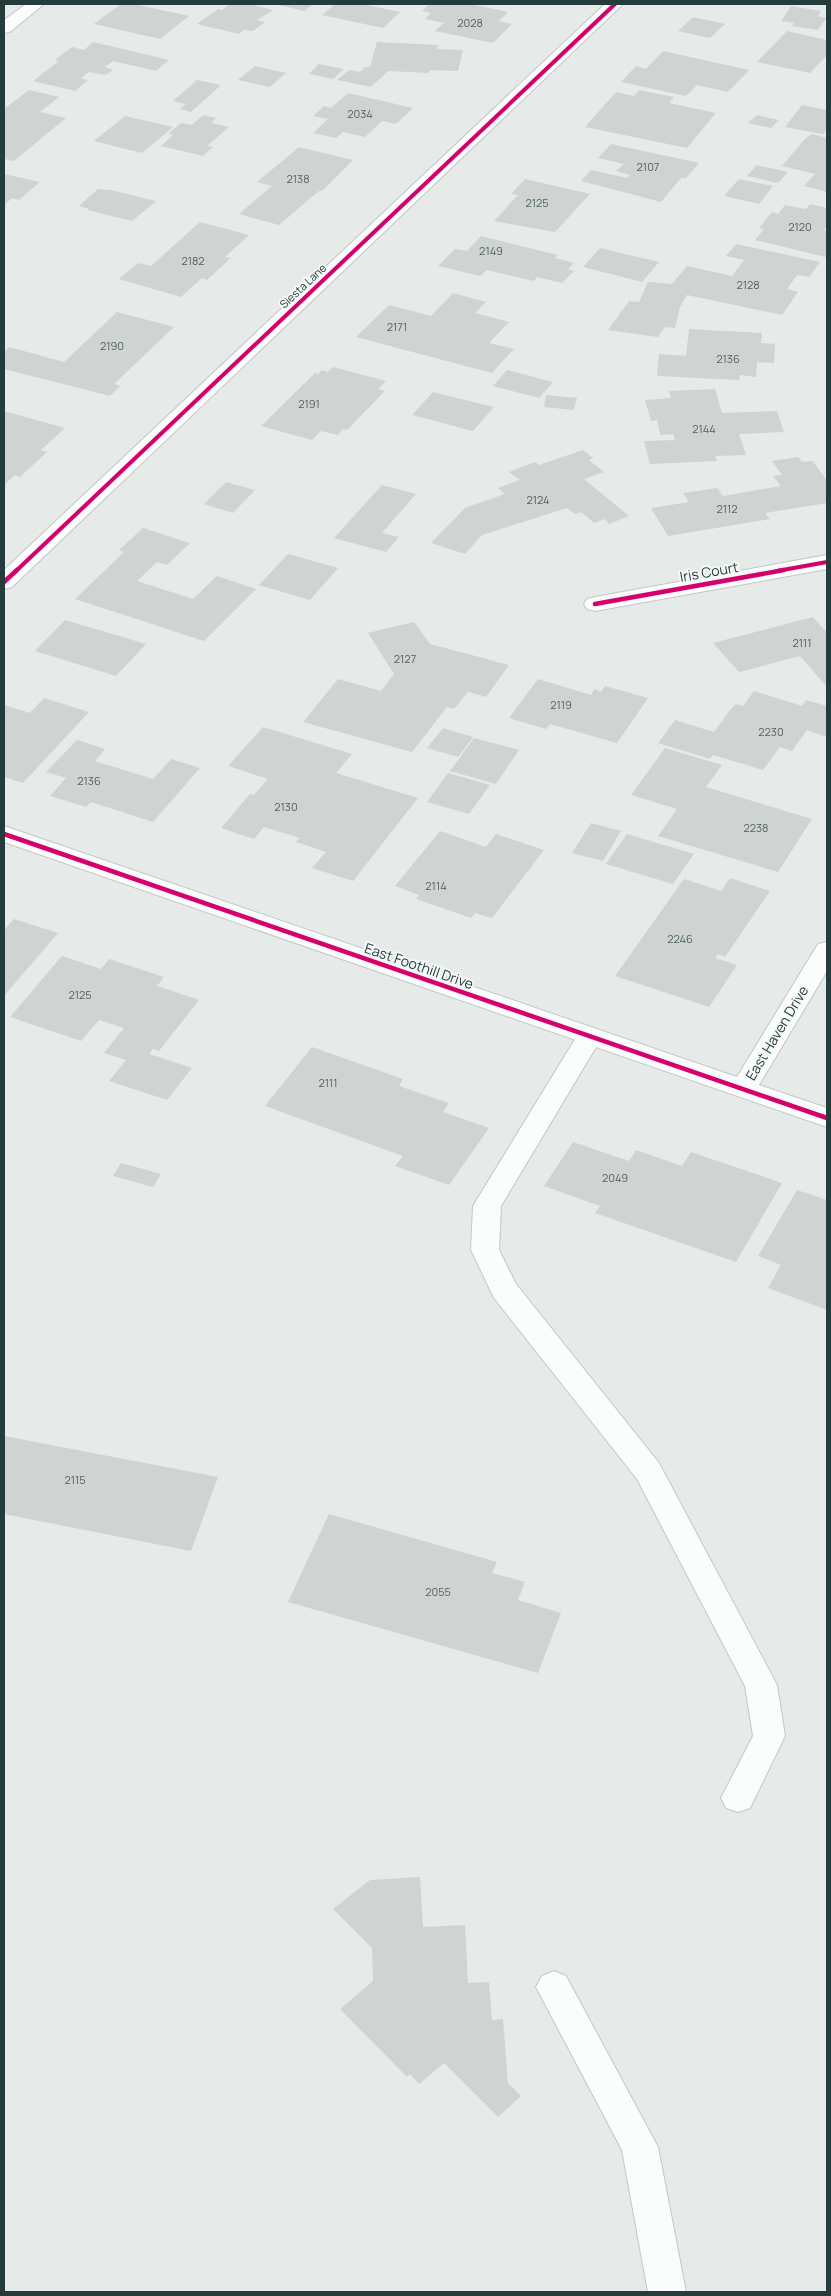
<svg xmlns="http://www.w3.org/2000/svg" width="831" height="2296" font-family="Manrope,sans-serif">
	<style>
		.building { fill: #cfd3d2 }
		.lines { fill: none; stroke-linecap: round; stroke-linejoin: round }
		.service-casing { stroke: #c3c7c6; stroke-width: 2 }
		.minor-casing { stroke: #c3c7c6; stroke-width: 2 }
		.service { fill: #fbfcfc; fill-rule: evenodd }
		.minor { fill: #fbfcfc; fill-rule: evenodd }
		.cycleway-far1-casing { stroke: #f4f9f8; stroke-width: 6 }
		.cycleway-casing { stroke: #f4f9f8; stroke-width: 8 }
		.cycleway-far1 { stroke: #d6006c; stroke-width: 4 }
		.cycleway { stroke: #d6006c; stroke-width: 4.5 }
		.labels { text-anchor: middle; stroke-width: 4; stroke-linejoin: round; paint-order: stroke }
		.number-label { font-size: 11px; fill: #516262 }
		.far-street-label { font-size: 11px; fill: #263c3b; stroke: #f4f9f8 }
		.street-label { font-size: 14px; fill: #263c3b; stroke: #f4f9f8 }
	</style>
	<rect width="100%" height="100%" fill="#e6eae9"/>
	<g class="building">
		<polygon points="121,4 134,4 189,16 160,39 94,24"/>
		<polygon points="230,4 250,4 273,10 257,20 265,22 253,31 244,30 239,34 197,24 218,9 222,10"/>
		<polygon points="274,4 313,4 305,11"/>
		<polygon points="335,4 361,4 400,12 383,28 322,15"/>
		<polygon points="430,4 470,4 508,12 499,21 512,24 493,43 435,31 444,23 425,19 431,13 422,11"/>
		<polygon points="791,6 821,11 818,16 826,18 818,30 792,26 794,23 781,21"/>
		<polygon points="693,17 725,24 710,38 678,31"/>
		<polygon points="787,31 827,40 827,55 810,73 757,62"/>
		<polygon points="93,42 169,60 156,71 113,61 105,67 113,70 106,75 89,72 81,78 88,80 75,91 33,81 59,61 55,60 72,47 84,50"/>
		<polygon points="377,42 438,45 437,49 463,50 458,71 430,70 429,73 388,71 371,87 337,80 349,70 360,72 365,67 370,67"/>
		<polygon points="663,51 749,70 728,92 697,85 686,96 621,82 636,66 646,69"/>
		<polygon points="319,64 344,69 333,79 309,74"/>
		<polygon points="255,66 286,73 270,87 238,80"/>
		<polygon points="197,80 221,85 191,112 180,109 186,104 173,101"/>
		<polygon points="29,90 59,97 40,112 66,118 14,161 4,159 4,109"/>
		<polygon points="639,90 674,97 669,103 716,113 687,148 585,127 616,92 634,96"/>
		<polygon points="348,93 413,108 396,124 382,121 365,137 343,132 336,138 313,133 328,119 313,116 324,106 331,108"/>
		<polygon points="802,105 827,110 827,129 823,134 785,127"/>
		<polygon points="203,115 216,118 211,123 229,127 207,146 213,147 203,156 161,146 173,135 168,134 181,123 192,125"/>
		<polygon points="757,115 779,120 771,128 748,123"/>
		<polygon points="125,116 173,127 142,153 94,141"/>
		<polygon points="812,134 827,138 827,192 804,186 815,174 782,166 804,140"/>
		<polygon points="611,144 699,163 686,178 681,178 661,202 581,181 591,170 627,178 630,175 616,171 624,164 598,158"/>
		<polygon points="299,147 353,160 322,191 319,191 279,225 239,214 272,186 257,182"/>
		<polygon points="757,165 788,172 778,183 747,176"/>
		<polygon points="4,174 40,182 19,200 12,198 4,205"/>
		<polygon points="525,179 590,194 555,232 494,221 518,195 511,194"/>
		<polygon points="739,179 773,186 759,204 724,196"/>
		<polygon points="98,189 111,190 156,201 132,221 87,210 89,209 79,206"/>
		<polygon points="810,204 827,208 827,226 824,230 827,231 826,257 755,240 764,229 759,228 772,212 778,214 785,205 806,209"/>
		<polygon points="200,222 249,235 225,257 231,258 207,280 202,278 181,297 119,279 138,263 151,266"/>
		<polygon points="481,236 558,255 555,258 574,263 568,269 574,271 562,283 537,277 534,281 487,270 480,276 438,266 455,249 467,251"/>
		<polygon points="736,244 820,262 809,277 797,275 787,289 798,292 782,315 687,295 680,307 675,328 665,327 658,337 608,330 629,301 639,302 648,282 672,284 687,266 732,276 744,260 726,256"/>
		<polygon points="600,248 659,262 642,282 583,267"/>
		<polygon points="453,293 486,302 475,313 509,322 489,343 514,349 492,373 356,337 389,305 431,316"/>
		<polygon points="117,312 174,327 114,384 120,386 110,396 4,369 4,352 9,347 64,362"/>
		<polygon points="689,329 762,333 761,343 775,344 774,363 757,362 756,377 740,375 739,380 657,376 659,354 686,356"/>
		<polygon points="333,367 386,381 378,389 385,391 347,430 343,429 338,435 321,431 312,440 261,426 315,373 318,374 322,370 328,372"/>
		<polygon points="507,370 553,382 539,398 493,386"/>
		<polygon points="715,389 722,413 777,411 784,432 739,434 746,455 715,456 717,461 650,464 644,441 675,440 673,434 660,435 657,420 651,421 645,400 671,398 669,391"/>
		<polygon points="433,392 494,407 473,431 412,415"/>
		<polygon points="546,395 577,398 574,410 544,407"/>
		<polygon points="4,411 65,428 41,450 47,452 20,477 15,475 4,485"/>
		<polygon points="583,450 593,458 589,460 604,472 584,479 629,516 609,524 605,519 594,523 581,512 575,514 567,508 482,535 465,554 431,543 465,508 505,494 498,488 520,480 509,472 535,462 539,465"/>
		<polygon points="798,457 802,462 813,461 827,481 827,503 765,513 770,519 668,536 651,508 689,502 683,493 717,488 723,496 781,486 773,476 782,475 772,461"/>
		<polygon points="226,482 255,490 233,513 204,504"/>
		<polygon points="382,485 416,494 382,533 399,537 386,552 334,538"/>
		<polygon points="143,528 190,543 167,565 157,562 137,581 193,599 217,576 256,589 204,641 75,599 124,552 119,550"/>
		<polygon points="288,554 338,568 310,600 259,585"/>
		<polygon points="813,617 827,633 827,687 800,656 739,672 713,643"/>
		<polygon points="65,620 146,644 116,676 35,651"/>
		<polygon points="414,622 430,644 509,665 486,697 468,692 454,709 447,707 412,752 303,722 338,679 381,691 394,674 368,633"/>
		<polygon points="538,679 591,695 594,689 601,692 605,686 648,698 617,743 550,724 546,729 509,718"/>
		<polygon points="754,691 802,706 806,700 827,706 827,737 807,730 792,751 780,747 763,770 713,755 710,759 658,743 675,720 714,732 731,709 736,704 743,706"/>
		<polygon points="44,698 89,712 23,783 4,777 4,705 30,713"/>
		<polygon points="263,727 352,754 336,773 418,798 353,881 312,868 326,852 296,842 300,838 264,827 254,839 221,828 250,794 254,795 268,779 228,766"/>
		<polygon points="443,728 473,737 458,757 427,748"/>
		<polygon points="474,738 519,750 496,784 450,771"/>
		<polygon points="77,740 105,749 95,761 153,779 171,759 200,768 153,822 91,802 86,807 50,796 66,778 46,772"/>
		<polygon points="665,748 722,765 706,787 812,819 778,872 658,836 677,809 631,795"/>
		<polygon points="448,773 490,785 469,814 427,802"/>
		<polygon points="591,823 621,831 603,861 572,853"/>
		<polygon points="440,831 486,847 496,834 544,850 492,918 475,913 471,918 416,899 419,895 395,886"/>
		<polygon points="627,834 694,854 673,884 606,864"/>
		<polygon points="730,878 770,891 725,957 718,954 715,958 737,965 709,1007 615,976 684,879 721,891"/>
		<polygon points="14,919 58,933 4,996 4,930"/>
		<polygon points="62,956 101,969 109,959 164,977 157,986 199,1000 159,1051 153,1049 149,1054 192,1068 167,1100 109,1081 126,1060 104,1053 124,1028 99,1020 81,1041 10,1017"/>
		<polygon points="312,1047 403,1079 399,1086 449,1103 443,1112 489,1128 449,1185 395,1166 403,1156 265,1106"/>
		<polygon points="573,1142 629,1161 636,1150 682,1166 691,1152 782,1183 736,1262 595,1213 600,1206 544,1186"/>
		<polygon points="121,1163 161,1174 153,1187 113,1176"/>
		<polygon points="797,1190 827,1200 827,1310 768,1288 781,1265 758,1256"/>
		<polygon points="4,1436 218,1477 191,1551 4,1514"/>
		<polygon points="329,1514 497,1562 492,1573 525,1582 518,1600 561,1613 538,1673 288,1602"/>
		<polygon points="420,1877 423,1927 465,1925 468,1983 489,1982 492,2020 503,2019 508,2083 521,2096 498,2117 444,2063 419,2084 410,2074 407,2077 340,2009 373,1981 372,1948 333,1909 370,1880"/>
	</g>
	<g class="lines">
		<defs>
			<g id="service">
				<polygon points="589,1028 598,1031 602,1037 501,1206 499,1250 516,1284 659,1463 777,1685 785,1736 750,1808 738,1812 726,1808 721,1798 753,1736 745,1686 637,1479 494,1298 471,1250 473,1206 580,1031"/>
				<polygon points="554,1971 566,1976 658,2147 686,2292 648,2292 622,2150 536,1987 542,1976"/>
			</g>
			<g id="minor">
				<polygon points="26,4 44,4 10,32 4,33 4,20"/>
				<polygon points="605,4 623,4 12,587 4,589 4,570"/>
				<polygon points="827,555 827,569 595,611 587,609 584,604 587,599 595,597"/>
				<polygon points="4,826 737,1077 818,944 827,942 827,971 759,1085 827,1108 827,1127 4,842"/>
			</g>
		</defs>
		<use href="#service" class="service-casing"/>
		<use href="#minor" class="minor-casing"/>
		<use href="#service" class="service"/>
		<use href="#minor" class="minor"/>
		<defs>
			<g id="cycleway-far1">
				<polyline points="16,571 615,4"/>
				<polyline points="777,571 827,562"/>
			</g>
			<g id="cycleway">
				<polyline points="4,582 17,570"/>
				<polyline points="595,604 784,570"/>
				<polyline points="4,834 827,1118"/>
			</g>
		</defs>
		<use href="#cycleway-far1" class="cycleway-far1-casing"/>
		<use href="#cycleway" class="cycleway-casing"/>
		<use href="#cycleway-far1" class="cycleway-far1"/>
		<use href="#cycleway" class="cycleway"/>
	</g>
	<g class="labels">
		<g class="number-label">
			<text x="470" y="27">2028</text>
			<text x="360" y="118">2034</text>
			<text x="648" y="171">2107</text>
			<text x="298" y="183">2138</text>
			<text x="537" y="207">2125</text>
			<text x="800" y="231">2120</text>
			<text x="491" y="255">2149</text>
			<text x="193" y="265">2182</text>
			<text x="748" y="289">2128</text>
			<text x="397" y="331">2171</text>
			<text x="112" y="350">2190</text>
			<text x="728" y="363">2136</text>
			<text x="309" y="408">2191</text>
			<text x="704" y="433">2144</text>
			<text x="538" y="504">2124</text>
			<text x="727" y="513">2112</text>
			<text x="802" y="647">2111</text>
			<text x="405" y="663">2127</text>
			<text x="561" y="709">2119</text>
			<text x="771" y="736">2230</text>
			<text x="89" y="785">2136</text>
			<text x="286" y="811">2130</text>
			<text x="756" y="832">2238</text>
			<text x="436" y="890">2114</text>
			<text x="680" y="943">2246</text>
			<text x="80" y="999">2125</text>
			<text x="328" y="1087">2111</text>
			<text x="615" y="1182">2049</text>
			<text x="75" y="1484">2115</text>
			<text x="438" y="1596">2055</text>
		</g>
		<g class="far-street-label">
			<text transform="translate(303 286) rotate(-43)" y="4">Siesta Lane</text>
		</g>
		<g class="street-label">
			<text transform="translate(709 572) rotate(-10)" y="5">Iris Court</text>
			<text transform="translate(419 966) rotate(19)" y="5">East Foothill Drive</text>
			<text transform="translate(777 1033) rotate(-59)" y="5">East Haven Drive</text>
		</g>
	</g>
	<rect width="831" height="2296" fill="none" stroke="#263c3b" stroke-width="10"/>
</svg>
